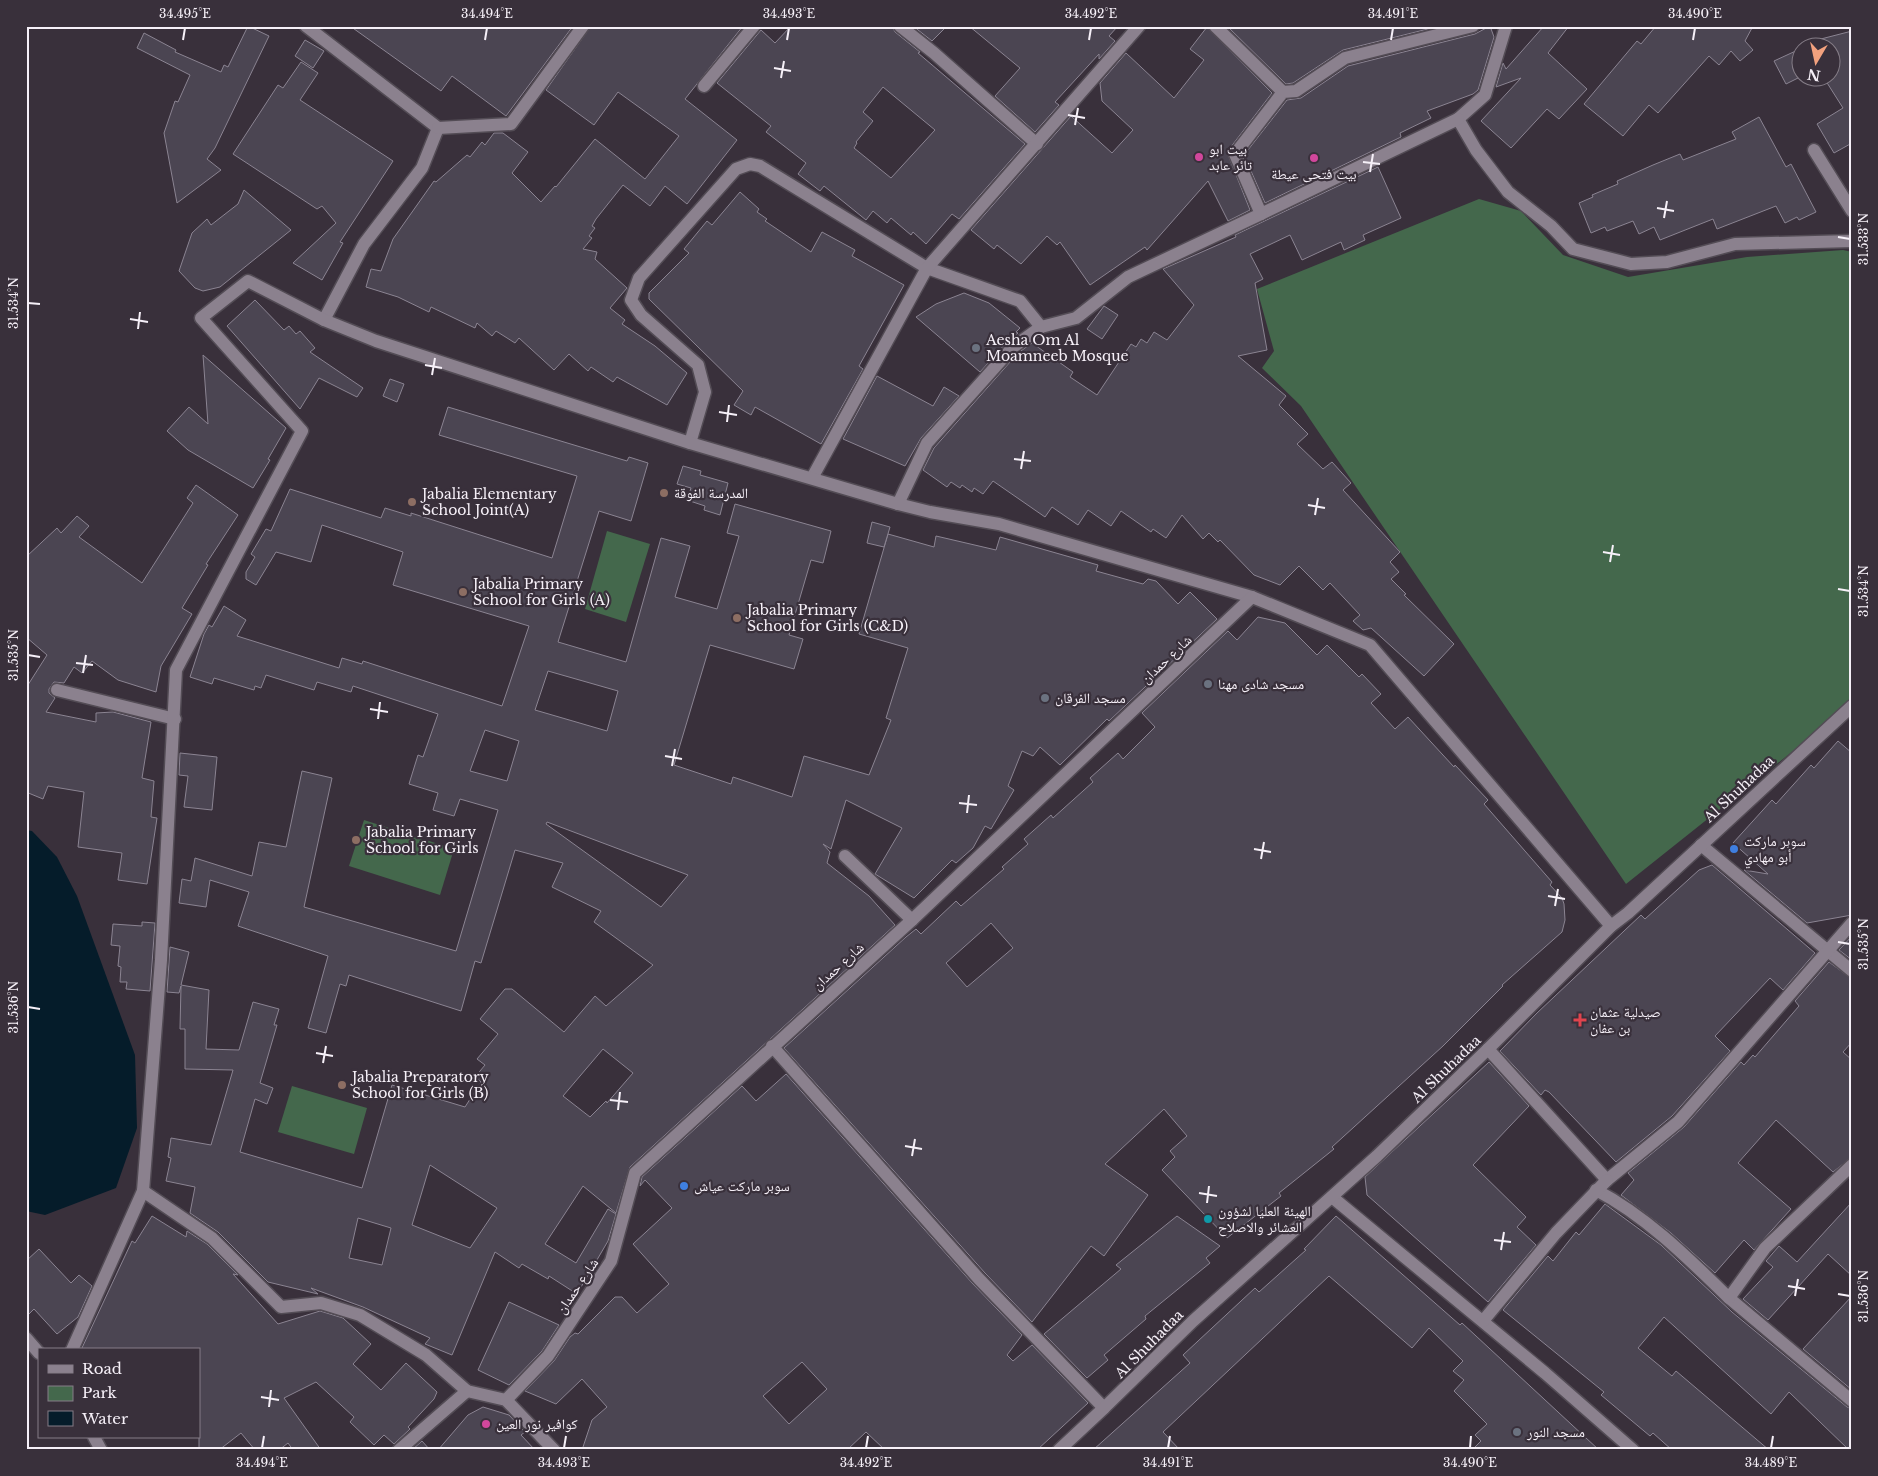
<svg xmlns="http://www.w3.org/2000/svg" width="1878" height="1476" font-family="'Libre Baskerville','Noto Naskh Arabic',serif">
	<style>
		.green { fill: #44684c }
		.water { fill: #051c2a }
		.building { fill: #4b4552; stroke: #8b8492; fill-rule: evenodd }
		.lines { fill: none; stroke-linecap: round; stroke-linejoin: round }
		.minor-casing { stroke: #534c55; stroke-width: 15 }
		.minor { stroke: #8b818e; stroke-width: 12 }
		.ticks { fill: none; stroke: #f6f0f8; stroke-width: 2 }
		.hotel-dot { fill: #d1479c; stroke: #39303b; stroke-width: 2 }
		.worship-dot { fill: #6b7280; stroke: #39303b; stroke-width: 2 }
		.education-dot { fill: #8d6e63; stroke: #39303b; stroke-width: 2 }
		.shop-dot { fill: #3f7fe0; stroke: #39303b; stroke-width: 2 }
		.health-dot { fill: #e0444e; stroke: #39303b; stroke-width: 2 }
		.culture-dot { fill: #0f9aa8; stroke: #39303b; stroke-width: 2 }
		.labels { text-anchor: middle; stroke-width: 4.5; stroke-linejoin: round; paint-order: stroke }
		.poi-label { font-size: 14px; fill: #f6f0f8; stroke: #39303b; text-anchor: start }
		.street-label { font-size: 14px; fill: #f6f0f8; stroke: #39303b }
		.neatline { fill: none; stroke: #f6f0f8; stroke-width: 2 }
		.ticks-label { font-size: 12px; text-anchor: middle; fill: #f6f0f8 }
	</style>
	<rect width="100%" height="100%" fill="#39303b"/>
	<g class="green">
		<polygon points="1479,199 1521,211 1563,255 1628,277 1747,257 1843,250 1852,252 1852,704 1626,884 1301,406 1262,368 1274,351 1257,289"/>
		<polygon points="607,531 650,544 626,622 585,609"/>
		<polygon points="364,820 454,849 440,895 349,866"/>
		<polygon points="292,1086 367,1108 354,1154 278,1132"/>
	</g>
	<polygon class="water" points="26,830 32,831 57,857 77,896 135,1055 137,1128 116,1188 45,1215 26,1211"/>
	<g class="building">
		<polygon points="248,26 269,36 215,148 207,159 221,170 177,203 164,133 175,101 178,102 190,75 137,48 144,33 176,50 175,52 221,72 224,65 228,67"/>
		<polygon points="350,26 573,26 506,116 452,76 441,91"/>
		<polygon points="591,26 743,26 685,99 737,140 687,204 665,186 650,206 623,185 596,219 592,226 595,228 589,236 592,238 583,249 597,252 595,259 627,288 610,308 625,320 622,324 655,346 687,373 667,405 617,377 613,382 591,367 588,371 569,354 554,370 519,338 515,343 496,331 492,336 477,323 475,328 431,307 429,312 398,297 366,287 371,269 381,271 393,239 434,181 436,182 467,155 470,157 482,142 485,145 494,133 503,133 528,152 512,173 541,202 555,186 556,187 595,139 645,179 679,136 618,92 594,125 546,90"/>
		<path d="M791,26H892L895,32L920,52L918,53L1025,144L959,219L952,214L926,244L913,232L911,235L891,218L887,223L873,211L866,220L824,186L820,191L798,174L806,163L766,132L771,126L717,83L761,30L775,43ZM883,87L935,130L891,178L854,148L857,143L856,142L873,121L863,112Z"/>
		<polygon points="913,26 947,26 932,41"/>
		<polygon points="969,26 1118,26 1109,36 1115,41 1099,59 1099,54 1055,102 1059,105 1035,132 995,96 1020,68"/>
		<polygon points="1227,26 1436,26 1436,27 1343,50 1293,83 1286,84"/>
		<polygon points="1490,26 1494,37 1478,90 1473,94 1427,111 1431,118 1400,133 1401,137 1265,203 1244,155 1287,100 1301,98 1348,66 1475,34"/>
		<polygon points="1544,26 1569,26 1548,53 1587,89 1559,119 1547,109 1511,148 1481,121 1521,78 1496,87 1503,63 1506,69"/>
		<polygon points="1656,26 1753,26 1745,41 1753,50 1740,61 1731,51 1719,65 1709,56 1658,113 1649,105 1623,136 1584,104 1637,41 1641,44"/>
		<polygon points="1207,27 1272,93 1227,152 1250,210 1228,221 1208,181 1147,250 1145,247 1090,285 1060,242 1057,245 1047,236 1021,264 997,245 994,249 971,230 1071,116 1112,153 1133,130 1102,101 1100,83 1126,53 1174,98 1204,60 1190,49"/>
		<polygon points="1852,31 1852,143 1834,153 1817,124 1843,108 1824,78 1830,78 1830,48 1803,48 1817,40"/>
		<polygon points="305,40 324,51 313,68 295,56"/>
		<polygon points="1800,49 1800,77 1786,84 1774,61"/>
		<polygon points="301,62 318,73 300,100 393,161 340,242 343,243 322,280 293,263 336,223 322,206 317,209 233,154 278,85 283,88"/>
		<polygon points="1759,117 1786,167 1791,164 1816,212 1799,220 1797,217 1785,223 1776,206 1717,229 1713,219 1660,240 1654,227 1639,234 1633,221 1607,231 1605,227 1591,233 1579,203 1593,197 1592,195 1618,184 1617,181 1653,165 1680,154 1683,160 1736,139 1732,132"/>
		<polygon points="1378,167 1401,218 1363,235 1365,240 1344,250 1341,242 1302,260 1290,235 1250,254 1263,279 1255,283 1267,350 1238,356 1286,396 1279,405 1308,434 1297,444 1323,469 1332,462 1351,483 1343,490 1400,552 1390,562 1399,572 1391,579 1406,594 1404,595 1454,644 1424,676 1371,628 1363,630 1353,621 1360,615 1330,583 1323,590 1299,566 1280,585 1254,575 1220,540 1218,542 1209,533 1203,539 1182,515 1166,538 1153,529 1151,532 1121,511 1111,526 1088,510 1078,525 1052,507 1045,517 993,481 983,494 974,488 972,492 962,485 960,488 951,482 947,487 923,470 934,448 1018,353 1032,343 1073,372 1070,377 1097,395 1131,344 1136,347 1141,339 1147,343 1154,332 1167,340 1194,305 1163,269 1236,237 1235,235"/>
		<polygon points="244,190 291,230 220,287 203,291 195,288 179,271 192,233 207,219 211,225 238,204"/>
		<polygon points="740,192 759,209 757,212 767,219 765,221 811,252 822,232 855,250 852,256 904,285 859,366 863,369 821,444 755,407 751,415 734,405 743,391 649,299 649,293 689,253 684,249 707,221 712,225"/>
		<polygon points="964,293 989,303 1020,328 1016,332 1018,333 1007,342 980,372 916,317 936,304"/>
		<polygon points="255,300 284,330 289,326 296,334 300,331 315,348 310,352 363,388 357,397 319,378 300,409 227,326"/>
		<polygon points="1104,306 1118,315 1102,339 1087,329"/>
		<polygon points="203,355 286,428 268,459 270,460 253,488 188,450 167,431 189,407 208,424"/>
		<polygon points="877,376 933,406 944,387 959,396 921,438 905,466 843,439"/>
		<polygon points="390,379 404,384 397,402 383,396"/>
		<path d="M448,407L627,461L629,457L648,463L631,521L599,511L558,642L626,662L661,538L690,546L675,597L717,609L739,536L727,533L735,504L831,531L823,563L811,560L789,635L803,639L794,669L710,645L674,765L731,784L733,777L792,797L804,756L869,775L891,720L886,718L908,648L859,634L888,534L934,547L936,536L996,550L1000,537L1098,565L1096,571L1143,584L1148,579L1156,581L1178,604L1190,592L1217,619L1109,721L1107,719L1060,765L1040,747L1033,756L1022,751L1008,786L1014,790L991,829L985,826L973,848L956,863L952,860L914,898L875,874L902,828L846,800L831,849L823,844L830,852L827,863L869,896L895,925L630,1167L616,1213L583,1186L545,1244L576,1263L608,1209L616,1214L608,1241L577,1294L549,1276L548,1279L522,1264L519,1268L495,1252L452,1355L425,1344L430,1338L363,1307L311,1288L318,1294L268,1282L218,1232L190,1213L195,1187L166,1181L171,1158L168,1157L171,1138L211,1145L233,1070L185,1069V1029H180L181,986L179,993L167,992L170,947L189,952L181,985L209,990L206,1049L239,1050L253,1002L279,1009L274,1025H277L260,1083L273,1088L267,1104L255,1099L240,1152L362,1188L392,1085L465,1107L481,1082L475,1077L485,1065L477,1059L498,1034L480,1019L505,989H512L564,1032L595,996L606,1006L653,965L594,922L601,911L552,887L563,863L515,850L481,963L475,961L461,1011L349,975L346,986L340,984L326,1033L308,1028L328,956L238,926L249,892L210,880L206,907L179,903L182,879L191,881L195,858L252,876L259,842L286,847L302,771L332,778L304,907L456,951L498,810L460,799L454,816L433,810L438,793L409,784L418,755L423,757L438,714L353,686L351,692L317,682L314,690L266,675L261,688L255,686L254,690L214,678L212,684L190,677L204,634L209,625L212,627L224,606L246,620L237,636L339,668L342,658L362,664L363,661L502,706L529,626L393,585L403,552L322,525L311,562L276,552L256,585L246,579V572L255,557L251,554L266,529L271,531L290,489L381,518L385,508L411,516V513L552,558L577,476L439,435ZM548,671L618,691L607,731L535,710ZM485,730L519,741L507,781L470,771ZM547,822L688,875L661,907L546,824ZM603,1049L633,1073L607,1103L606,1101L590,1117L563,1096ZM430,1165L497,1208L470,1248L412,1225ZM358,1218L391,1228L382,1265L349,1258Z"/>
		<polygon points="683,466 701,471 700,475 728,483 720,515 704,510 705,506 687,500 691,488 677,484"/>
		<polygon points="196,485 238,515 206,564 208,565 182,608 192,614 161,666 156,692 118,680 92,661 82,673 74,667 64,683 54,682 49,689 49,693 55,698 46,712 96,722 96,713 113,712 151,722 142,778 154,781 151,817 157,818 147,884 118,880 122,853 78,847 84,792 48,786 43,799 26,792 26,688 47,655 26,637 26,557 57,528 61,533 77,516 89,526 79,537 142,583 193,503 187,498"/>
		<polygon points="872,522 890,527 884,547 867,543"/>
		<path d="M1258,617L1285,623L1317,655L1327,645L1359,677L1362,674L1381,694L1371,703L1395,729L1408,717L1454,767L1455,765L1488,800L1484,804L1552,882L1550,885L1562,898L1564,904L1565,920L1562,932L1502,985L1503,986L1443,1046L1332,1147L1334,1149L1279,1193L1281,1196L1227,1238L1162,1170L1175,1157L1170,1151L1187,1136L1164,1109L1105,1164L1148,1195L1104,1256L1091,1246L1032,1322L985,1273L784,1048L906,937L916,929L921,934L956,901L961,906L1004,869L1002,867L1028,844L1024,839L1051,815L1053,818L1093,782L1090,778L1118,753L1123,759L1155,727L1142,713L1228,631L1237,640ZM991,923L1013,948L967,987L946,963Z"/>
		<polygon points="1838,741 1852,753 1852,915 1807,923 1744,870 1768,874 1733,843 1772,800 1776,804 1811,765 1814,768"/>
		<polygon points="180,753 217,757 212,810 184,807 188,776 179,775"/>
		<polygon points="1712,865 1815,953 1783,990 1770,978 1715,1036 1730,1051 1672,1116 1616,1162 1549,1092 1545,1090 1541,1095 1500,1051 1537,1013 1641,915 1645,919 1699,870"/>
		<polygon points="142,922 155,923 150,991 126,989 127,982 120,982 121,967 118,966 120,946 111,945 113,924 142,926"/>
		<polygon points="1852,936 1852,960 1839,950"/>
		<polygon points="1829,962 1852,979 1852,1042 1843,1052 1852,1060 1852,1157 1833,1172 1776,1120 1738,1163 1791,1209 1754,1250 1744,1240 1715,1273 1671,1233 1621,1195 1634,1180 1628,1173 1684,1127 1741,1062 1744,1065 1753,1055 1755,1057 1799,1006 1795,1001"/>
		<polygon points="1489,1062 1529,1106 1473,1165 1526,1217 1517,1227 1536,1245 1488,1302 1367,1195 1365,1177"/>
		<path d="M786,1074L973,1284L1022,1335L1007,1355L1013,1361L1032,1345L1088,1403L1037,1450H885L866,1432L847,1450H582L592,1420L607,1407L582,1379L556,1404L525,1391L554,1361L570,1337L575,1333L578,1334L615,1297H622L637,1313L669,1284L633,1244L672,1208L645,1180L640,1186L642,1177L742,1086L756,1101ZM802,1362L827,1389L789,1424L763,1396Z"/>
		<polygon points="1852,1202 1852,1276 1828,1254 1768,1320 1743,1299 1773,1267 1766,1261 1779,1246 1797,1262"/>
		<polygon points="1605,1204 1661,1245 1732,1312 1847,1407 1852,1409 1852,1450 1849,1450 1789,1392 1771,1414 1664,1317 1638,1348 1672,1376 1676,1371 1769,1450 1672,1450 1653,1433 1650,1436 1601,1395 1604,1392 1503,1310 1548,1256 1553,1261 1576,1232 1579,1235"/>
		<polygon points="152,1216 186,1237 187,1231 207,1244 238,1275 233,1274 278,1324 320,1311 343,1318 371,1344 353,1364 381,1390 406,1363 437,1392 434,1399 408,1427 410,1429 394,1444 384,1435 374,1445 350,1422 354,1417 316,1382 284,1398 321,1450 293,1450 288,1443 279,1450 255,1450 241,1433 219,1450 199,1450 199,1350 81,1350 132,1241 135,1243"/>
		<polygon points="1177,1216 1220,1246 1206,1258 1210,1263 1145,1316 1146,1319 1104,1355 1108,1360 1087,1378 1044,1334 1121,1269 1116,1265"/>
		<polygon points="1336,1216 1460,1325 1462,1323 1599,1450 1472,1450 1481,1441 1475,1435 1487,1424 1454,1391 1464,1380 1453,1371 1463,1361 1429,1328 1412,1348 1329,1276 1163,1432 1180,1450 1093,1450 1190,1363 1183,1355 1255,1288 1259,1292 1306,1250 1304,1249"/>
		<polygon points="39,1249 71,1283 79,1275 92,1286 78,1317 57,1334 34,1309 26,1317 26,1261"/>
		<polygon points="1852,1296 1852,1390 1803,1349"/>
		<polygon points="509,1302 559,1325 542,1351 509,1385 478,1370"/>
		<polygon points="483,1407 509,1415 525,1432 521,1435 535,1450 438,1450 468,1415"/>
		<polygon points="422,1441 430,1450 412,1450"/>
	</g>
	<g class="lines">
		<defs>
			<g id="minor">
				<polyline points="306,26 438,128 422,168 364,244 324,320"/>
				<polyline points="900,26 934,53 1037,144"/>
				<polyline points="1215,26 1283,92"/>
				<polyline points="1506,26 1485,95 1458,119 1476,150 1508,192 1551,226 1573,249 1631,264 1667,262 1735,244 1852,241"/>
				<polyline points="704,86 754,26"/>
				<polyline points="438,128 511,124 583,26"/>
				<polyline points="1814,150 1852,211"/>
				<polyline points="1261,214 1458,119"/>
				<polyline points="690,443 705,392 698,365 641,315 631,300 639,278 736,169 750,164 760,166 927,268 1020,301 1041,327"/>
				<polyline points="812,478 927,268 1139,26"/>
				<polyline points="898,504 927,443 1013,347 1041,327 1076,318 1128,277 1261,214 1235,154 1283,92 1296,91 1345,58 1473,26"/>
				<polyline points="57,690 175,719"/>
				<polyline points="1701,845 1852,971"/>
				<polyline points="845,856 912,920"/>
				<polyline points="772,1046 979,1279 1104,1408"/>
				<polyline points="1488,1049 1607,1180 1678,1122 1852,923"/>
				<polyline points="1852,1165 1765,1248 1729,1298 1852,1401"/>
				<path d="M1596,1190C1646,1216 1689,1259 1729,1298"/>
				<polyline points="143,1191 212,1238 281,1307 321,1303 360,1315 426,1355 467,1391 506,1400 554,1450"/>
				<polyline points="1332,1197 1545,1373 1633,1450"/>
				<polyline points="1483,1321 1556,1233 1607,1180"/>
				<polyline points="26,1338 39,1353"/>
				<polyline points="72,1350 143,1191 161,960 176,670 302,431 201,318 248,281 324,320 376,341 690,443 898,504 930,512 999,524 1252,597 1370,645 1611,926"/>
				<polyline points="506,1400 548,1356 611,1261 635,1173 912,920 1252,597"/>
				<polyline points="94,1437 101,1450"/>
				<polyline points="399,1450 467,1391"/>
				<polyline points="1059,1450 1104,1408 1193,1321 1377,1156 1488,1049 1611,926 1628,913 1852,706"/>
			</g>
		</defs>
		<use href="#minor" class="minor-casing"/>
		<use href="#minor" class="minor"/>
	</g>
	<path class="ticks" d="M183,40L185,28M485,40L487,28M787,40L789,28M1089,40L1091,28M1391,40L1393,28M1693,40L1695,28M774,68L791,71M781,78L784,61M1068,115L1085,118M1075,125L1078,108M1363,162L1380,164M1370,172L1373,154M1657,208L1674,211M1664,218L1667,201M1838,237L1850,239M28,303L40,304M130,319L148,322M138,329L140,312M425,365L442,368M432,375L435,358M719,412L737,415M727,422L729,405M1014,459L1031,461M1021,469L1024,451M1308,505L1325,508M1315,515L1318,498M1603,552L1620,555M1610,562L1613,545M1838,589L1850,591M28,655L40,657M76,663L93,665M83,673L86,655M370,709L388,712M378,719L380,702M665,756L682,759M672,766L675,749M959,803L977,805M967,813L969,795M1254,849L1271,852M1261,859L1264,842M1548,896L1565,899M1555,906L1558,889M1838,942L1850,944M28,1007L40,1009M316,1053L333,1056M323,1063L326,1046M610,1100L628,1102M618,1110L620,1092M905,1146L922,1149M912,1156L915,1139M1199,1193L1217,1196M1207,1203L1209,1186M1494,1240L1511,1242M1501,1250L1504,1232M1788,1286L1805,1289M1838,1294L1850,1296M1795,1296L1798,1279M261,1397L279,1400M269,1407L271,1390M262,1448L264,1436M564,1448L566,1436M866,1448L868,1436M1168,1448L1170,1436M1470,1448L1471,1436M1771,1448L1773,1436"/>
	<g class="hotel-dot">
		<circle cx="1199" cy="157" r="5"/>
		<circle cx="1314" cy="158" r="5"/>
		<circle cx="486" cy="1424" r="5"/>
	</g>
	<g class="worship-dot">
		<circle cx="976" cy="348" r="5"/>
		<circle cx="1208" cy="684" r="5"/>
		<circle cx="1045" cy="698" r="5"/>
		<circle cx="1517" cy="1432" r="5"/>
	</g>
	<g class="education-dot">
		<circle cx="664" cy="493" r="5"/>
		<circle cx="412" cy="502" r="5"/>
		<circle cx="463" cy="592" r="5"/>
		<circle cx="737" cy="618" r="5"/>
		<circle cx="356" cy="840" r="5"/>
		<circle cx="342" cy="1085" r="5"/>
	</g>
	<g class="shop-dot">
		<circle cx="1734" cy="849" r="5"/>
		<circle cx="684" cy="1186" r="5"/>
	</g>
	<path class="health-dot" d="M1577.5 1012.5h5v5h5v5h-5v5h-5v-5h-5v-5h5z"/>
	<circle class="culture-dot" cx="1208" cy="1219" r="5"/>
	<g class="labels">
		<g class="poi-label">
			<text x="1209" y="154">بيت ابو<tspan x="1209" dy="16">تائر عابد</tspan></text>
			<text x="1314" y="179" text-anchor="middle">بيت فتحى عيطة</text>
			<text x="986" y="345">Aesha Om Al<tspan x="986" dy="16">Moamneeb Mosque</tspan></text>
			<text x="674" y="498">المدرسة الفوقة</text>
			<text x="422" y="499">Jabalia Elementary<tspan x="422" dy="16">School Joint(A)</tspan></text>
			<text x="473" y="589">Jabalia Primary<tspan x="473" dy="16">School for Girls (A)</tspan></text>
			<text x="747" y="615">Jabalia Primary<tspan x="747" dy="16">School for Girls (C&amp;D)</tspan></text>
			<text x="1218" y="689">مسجد شادى مهنا</text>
			<text x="1055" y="703">مسجد الفرقان</text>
			<text x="366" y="837">Jabalia Primary<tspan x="366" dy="16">School for Girls</tspan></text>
			<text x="1744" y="846">سوبر ماركت<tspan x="1744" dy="16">أبو مهادي</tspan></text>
			<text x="1590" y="1017">صيدلية عثمان<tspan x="1590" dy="16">بن عفان</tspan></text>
			<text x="352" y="1082">Jabalia Preparatory<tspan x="352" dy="16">School for Girls (B)</tspan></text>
			<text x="694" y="1191">سوبر ماركت عياش</text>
			<text x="1218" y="1216">الهيئة العليا لشؤون<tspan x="1218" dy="16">العشائر والاصلاح</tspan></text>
			<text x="496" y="1429">كوافير نور العين</text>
			<text x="1527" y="1437">مسجد النور</text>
		</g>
		<g class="street-label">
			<text transform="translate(1166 659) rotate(-43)" y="5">شارع حمدان</text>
			<text transform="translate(1739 789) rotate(-43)" y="5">Al Shuhadaa</text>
			<text transform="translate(838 966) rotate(-42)" y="5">شارع حمدان</text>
			<text transform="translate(1446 1069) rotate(-44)" y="5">Al Shuhadaa</text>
			<text transform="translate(577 1286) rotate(-56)" y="5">شارع حمدان</text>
			<text transform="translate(1149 1344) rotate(-45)" y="5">Al Shuhadaa</text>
		</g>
	</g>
	<rect width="1878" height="1476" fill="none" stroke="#39303b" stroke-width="55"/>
	<rect x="38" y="1348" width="162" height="90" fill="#39303b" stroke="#857d87"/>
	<rect x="48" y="1365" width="25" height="8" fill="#8b818e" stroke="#857d87"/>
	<text x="82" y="1374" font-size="15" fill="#f6f0f8">Road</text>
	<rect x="48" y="1386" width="25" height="15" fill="#44684c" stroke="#857d87"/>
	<text x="82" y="1398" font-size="15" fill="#f6f0f8">Park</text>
	<rect x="48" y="1411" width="25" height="15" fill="#051c2a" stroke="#857d87"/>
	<text x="82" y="1424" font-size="15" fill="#f6f0f8">Water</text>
	<g transform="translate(1816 62) rotate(189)"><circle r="24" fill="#39303b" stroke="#857d87"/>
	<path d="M0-4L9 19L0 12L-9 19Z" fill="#f2a17e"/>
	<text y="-8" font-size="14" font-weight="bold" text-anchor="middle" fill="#f6f0f8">N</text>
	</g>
	<rect x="28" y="28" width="1822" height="1420" class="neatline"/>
	<g class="ticks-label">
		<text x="185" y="18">34.495°E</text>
		<text x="487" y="18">34.494°E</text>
		<text x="789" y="18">34.493°E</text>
		<text x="1091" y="18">34.492°E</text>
		<text x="1393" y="18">34.491°E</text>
		<text x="1695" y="18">34.490°E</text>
		<text transform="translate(1864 239) rotate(-90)" y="4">31.533°N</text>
		<text transform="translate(14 303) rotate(-90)" y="4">31.534°N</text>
		<text transform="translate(1864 591) rotate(-90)" y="4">31.534°N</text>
		<text transform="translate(14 655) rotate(-90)" y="4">31.535°N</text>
		<text transform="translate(1864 944) rotate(-90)" y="4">31.535°N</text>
		<text transform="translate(14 1007) rotate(-90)" y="4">31.536°N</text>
		<text transform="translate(1864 1296) rotate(-90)" y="4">31.536°N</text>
		<text x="262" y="1467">34.494°E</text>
		<text x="564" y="1467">34.493°E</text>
		<text x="866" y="1467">34.492°E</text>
		<text x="1168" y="1467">34.491°E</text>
		<text x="1470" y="1467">34.490°E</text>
		<text x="1771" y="1467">34.489°E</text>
	</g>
</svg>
